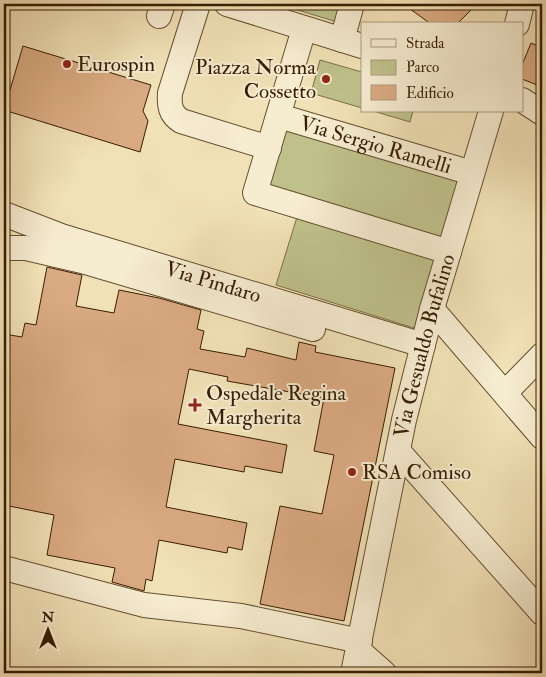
<svg xmlns="http://www.w3.org/2000/svg" width="546" height="677" font-family="'IM FELL Double Pica',serif">
	<style>
		.green { fill: #bfc18b; stroke: #7b6f46 }
		.building { fill: #daaa82; stroke: #371d02 }
		.lines { fill: none; stroke-linecap: round; stroke-linejoin: round }
		.minor-casing { stroke: #664e2f; stroke-width: 26 }
		.minor { stroke: #f6ecd0; stroke-width: 24 }
		.poi-dot { fill: #8f2418; stroke: #f6ecd0; stroke-width: 2 }
		.labels { text-anchor: middle; stroke-width: 4; stroke-linejoin: round; paint-order: stroke }
		.poi-label { font-size: 21px; fill: #371d02; stroke: #f6ecd0; text-anchor: start }
		.street-label { font-size: 21px; fill: #371d02; stroke: #f6ecd0 }
	</style>
	<rect width="100%" height="100%" fill="#f1e1b6"/>
	<filter id="stains"><feTurbulence type="fractalNoise" baseFrequency=".004" numOctaves="4"/><feColorMatrix values="0 0 0 0 .2 0 0 0 0 .09 0 0 0 0 .02 0 0 0 .5 -.17"/></filter>
	<radialGradient id="worn" r=".72"><stop offset=".6" stop-color="#630" stop-opacity="0"/><stop offset="1" stop-color="#630" stop-opacity=".3"/></radialGradient>
	<g class="green">
		<path d="M278,4H342L337,22Z"/>
		<path d="M320,60L362,72V108L311,93Z"/>
		<path d="M373,111H413L410,122Z"/>
		<path d="M285,128L460,180L441,241L267,189Z"/>
		<path d="M297,217L438,260L417,329L276,285Z"/>
	</g>
	<g class="building">
		<path d="M403,4H477L457,24H431Z"/>
		<path d="M531,43L542,48V87L522,79V65Z"/>
		<path d="M23,46L151,85L143,111L148,121L140,152L4,110Z"/>
		<path d="M47,267L82,275L76,306L114,313L119,290L159,298L201,310L197,329L204,331L200,349L245,357L247,348L296,360L299,342L316,346L315,352L395,368L344,621L260,604L280,506L322,514L334,455L314,451L324,398L227,381L228,377L189,369L178,424L287,445L282,473L245,466L244,472L175,459L166,507L247,523L242,550L228,547L227,553L159,540L152,581L146,579L144,591L112,582L115,568L47,555L54,515L4,505V334L22,337L25,323L36,325Z"/>
	</g>
	<g class="lines">
		<defs>
			<g id="minor">
				<path d="M198,4L170,93C169,105 170,114 181,121L269,148"/>
				<path d="M227,4L362,46"/>
				<path d="M159,16L163,4"/>
				<path d="M517,24L522,4"/>
				<path d="M304,29L255,193L449,252"/>
				<path d="M342,40L352,4"/>
				<path d="M522,100L542,113"/>
				<path id="s1" d="M279,116L472,173"/>
				<path id="s2" d="M4,214L61,236L423,345"/>
				<path d="M4,248H26L82,261L313,329"/>
				<path d="M432,309L542,437"/>
				<path d="M505,393L542,355"/>
				<path d="M398,451L542,613"/>
				<path d="M4,568L144,605L241,616L360,641"/>
				<path d="M358,650L384,673"/>
				<path id="s3" d="M353,673L404,420L432,309L491,111"/>
			</g>
		</defs>
		<use href="#minor" class="minor-casing"/>
		<use href="#minor" class="minor"/>
	</g>
	<g class="poi-dot">
		<circle cx="67" cy="64" r="5"/>
		<circle cx="326" cy="79" r="5"/>
		<path d="M192.5 397.5h5v5h5v5h-5v5h-5v-5h-5v-5h5z"/>
		<circle cx="352" cy="472" r="5"/>
	</g>
	<g class="labels">
		<g class="poi-label">
			<text x="77" y="71">Eurospin</text>
			<text x="316" y="74" text-anchor="end">Piazza Norma<tspan x="316" dy="24">Cossetto</tspan></text>
			<text x="206" y="400">Ospedale Regina<tspan x="206" dy="24">Margherita</tspan></text>
			<text x="362" y="479">RSA Comiso</text>
		</g>
		<g class="street-label">
			<text dy="7" stroke="none"><textPath href="#s1" startOffset="101">Via Sergio Ramelli</textPath></text>
			<text dy="7" stroke="none"><textPath href="#s2" startOffset="220">Via Pindaro</textPath></text>
			<text dy="7" stroke="none"><textPath href="#s3" startOffset="335">Via Gesualdo Bufalino</textPath></text>
		</g>
	</g>
	<rect width="546" height="677" fill="none" stroke="#f1e1b6" stroke-width="20"/>
	<rect x="5" y="5" width="536" height="667" fill="none" stroke="#371d02" stroke-width="2.5"/>
	<rect x="10" y="10" width="526" height="657" fill="none" stroke="#371d02"/>
	<rect x="361" y="22" width="162" height="90" fill="#f6ecd0" stroke="#aa997e"/>
	<rect x="371" y="39" width="25" height="8" fill="#f6ecd0" stroke="#aa997e"/>
	<text x="406" y="48" font-size="15" fill="#371d02">Strada</text>
	<rect x="371" y="60" width="25" height="15" fill="#bfc18b" stroke="#aa997e"/>
	<text x="406" y="72" font-size="15" fill="#371d02">Parco</text>
	<rect x="371" y="85" width="25" height="15" fill="#daaa82" stroke="#aa997e"/>
	<text x="406" y="98" font-size="15" fill="#371d02">Edificio</text>
	<g transform="translate(48 630)" stroke="#f6ecd0" stroke-width="4" paint-order="stroke">
	<path d="M0-4L9 19L0 12L-9 19Z" fill="#371d02"/>
	<text y="-8" font-size="14" font-weight="bold" text-anchor="middle" fill="#371d02">N</text>
	</g>
	<rect width="100%" height="100%" filter="url(#stains)"/>
	<rect width="100%" height="100%" fill="url(#worn)"/>
</svg>
